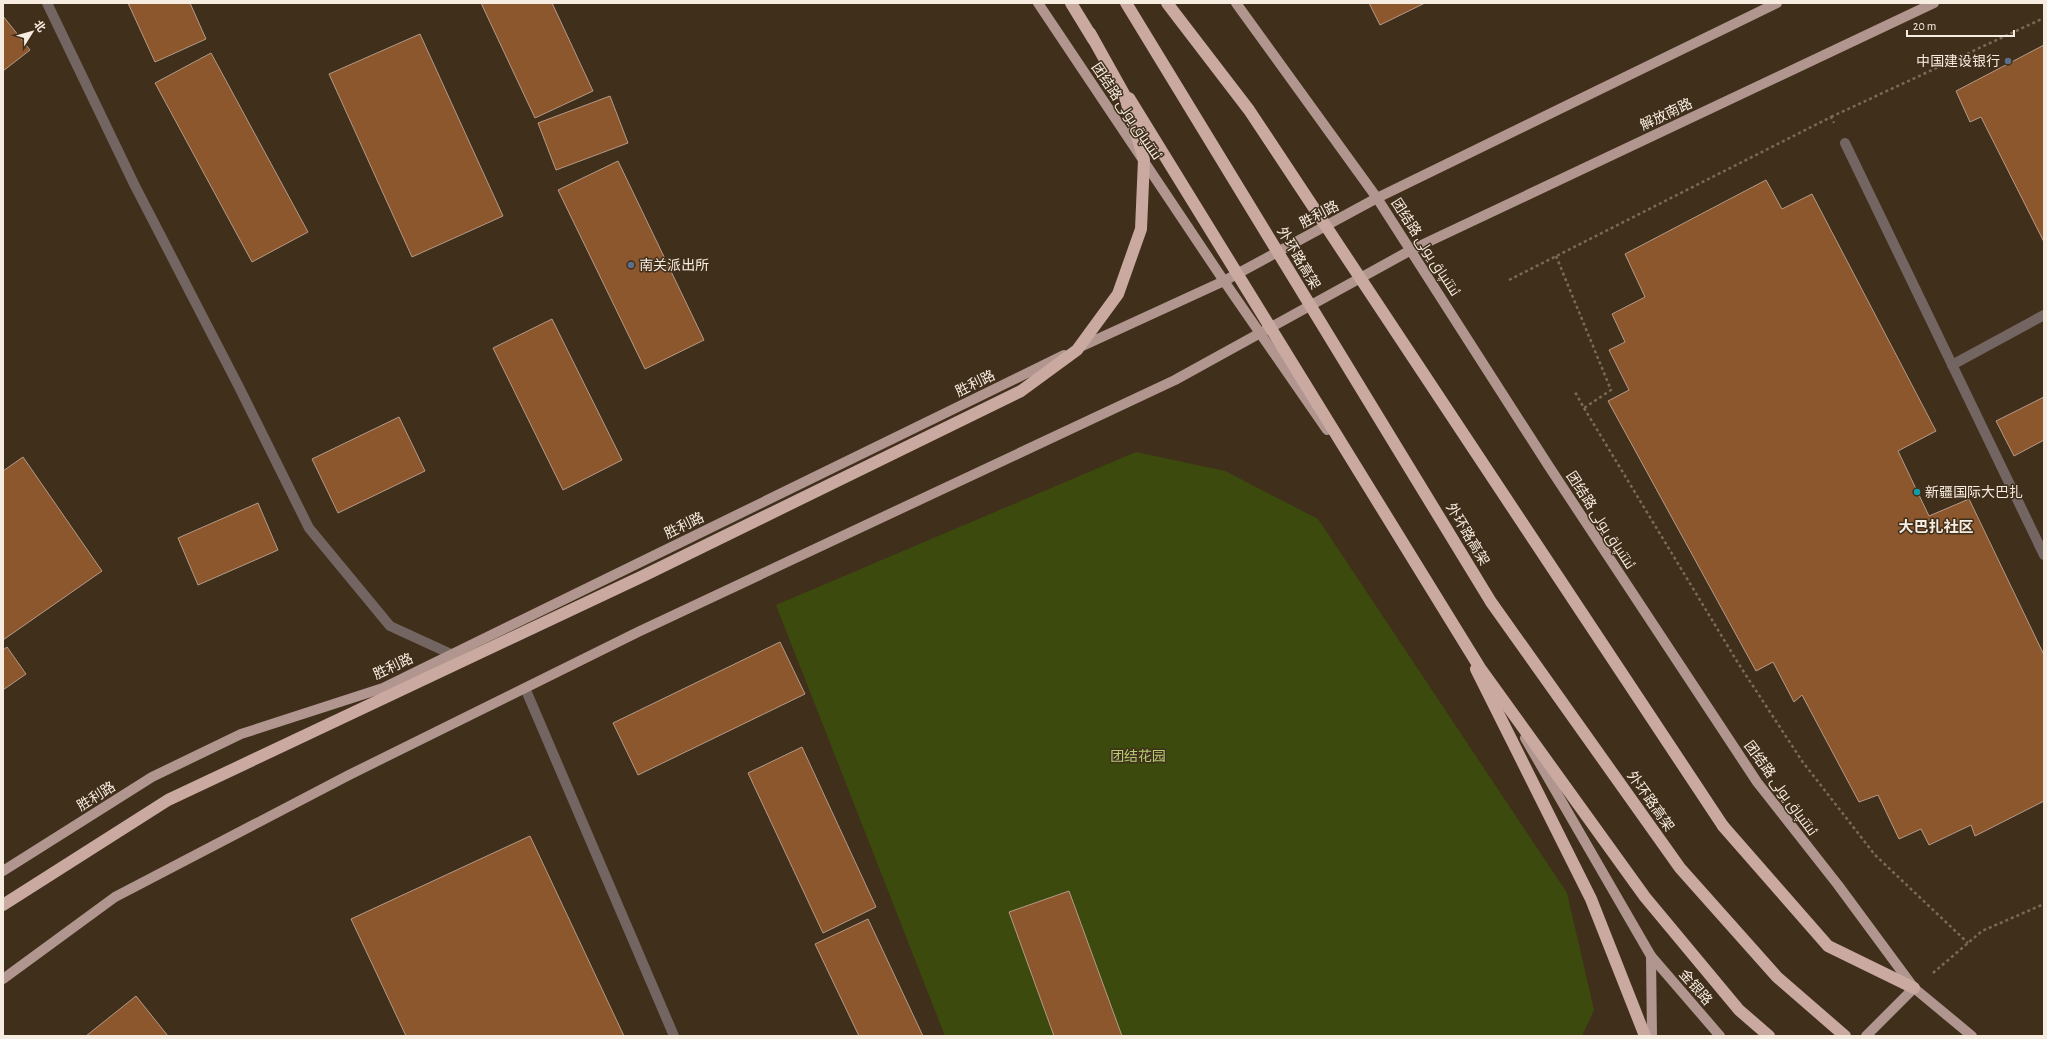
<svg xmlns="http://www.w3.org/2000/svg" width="2047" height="1039" font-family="'Alegreya Sans',Cairo,'Noto Sans SC',sans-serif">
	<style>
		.green { fill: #3c4b0d }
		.building { fill: #8d572e; stroke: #b49a88 }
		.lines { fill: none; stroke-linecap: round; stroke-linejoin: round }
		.path { stroke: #7a6b59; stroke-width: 2.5; stroke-dasharray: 3 3; stroke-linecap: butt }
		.minor { stroke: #736562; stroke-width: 10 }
		.major { stroke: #b1968f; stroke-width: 10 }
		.highway { stroke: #c9a9a0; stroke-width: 12 }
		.highway-bridge { stroke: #c9a9a0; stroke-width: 12 }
		.service-dot { fill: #5c6f8a; stroke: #402f1b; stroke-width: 1.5 }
		.culture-dot { fill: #0f9aa8; stroke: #402f1b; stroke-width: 1.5 }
		.labels { text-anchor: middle; stroke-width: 3; stroke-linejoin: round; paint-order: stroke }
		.poi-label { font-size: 14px; fill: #f7ece0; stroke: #402f1b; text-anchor: start }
		.street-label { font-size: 14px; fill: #f7ece0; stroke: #402f1b }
		.park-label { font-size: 14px; fill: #b3ce73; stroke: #402f1b }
		.neighbourhood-label { font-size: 15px; font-weight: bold; fill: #f7ece0; stroke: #402f1b }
	</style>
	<rect width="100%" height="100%" fill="#402f1b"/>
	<path class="green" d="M1136,452L1225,471L1318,519L1567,893L1594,1010L1582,1036H945L776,605Z"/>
	<g class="building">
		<path d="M128,3H190L206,39L155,62Z"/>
		<path d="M481,3H552L593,91L535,118Z"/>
		<path d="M1369,3H1425L1380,25Z"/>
		<path d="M3,16L30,50L3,71Z"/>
		<path d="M420,34L503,216L412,257L329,74Z"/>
		<path d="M2044,45V242L1981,117L1970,122L1956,91Z"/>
		<path d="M211,53L308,232L252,262L155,83Z"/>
		<path d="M610,96L628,143L556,170L538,123Z"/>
		<path d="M618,161L704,340L645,369L558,190Z"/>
		<path d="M1766,180L1782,209L1812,194L1936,431L1898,451L1929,516L1969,499L2044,655V801L1975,836L1971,825L1929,845L1921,829L1899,839L1878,795L1859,802L1802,695L1794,702L1773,662L1756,671L1608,401L1629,390L1609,350L1625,342L1612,314L1645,297L1625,254Z"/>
		<path d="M552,319L622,460L563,490L493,348Z"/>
		<path d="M2044,397V440L2014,456L1996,421Z"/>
		<path d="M399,417L425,471L338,513L312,459Z"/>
		<path d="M23,457L102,571L3,640V471Z"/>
		<path d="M258,503L278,550L198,585L178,538Z"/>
		<path d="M780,642L805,694L638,775L613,723Z"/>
		<path d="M7,647L26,674L3,690V650Z"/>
		<path d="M802,747L876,907L823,933L748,773Z"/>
		<path d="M530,836L624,1036H406L351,919Z"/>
		<path d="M1069,891L1122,1036H1054L1009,912Z"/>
		<path d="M868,919L923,1036H859L815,944Z"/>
		<path d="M136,996L168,1036H86Z"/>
	</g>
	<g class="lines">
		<g class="path">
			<path d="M1831,117L2044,18"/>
			<path d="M1556,256L1611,390L1584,408L1575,392"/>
			<path d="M1509,280L1831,117L1834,123"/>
			<path d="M1584,408L1738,663L1802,761L1875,855L1968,943"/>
			<path d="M1933,973L1982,931L2044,904"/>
		</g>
		<g class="minor">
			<path d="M47,3L134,184L239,387L309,528L390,626L451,654"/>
			<path d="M1845,143L2044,555"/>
			<path d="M1952,365L2044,315"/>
			<path d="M525,688L674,1036"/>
		</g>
		<g class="major">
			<path d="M1038,3L1224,281L1327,430"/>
			<path d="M1236,3L1377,198L1548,465L1757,782L1838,885L1914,988L1972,1036"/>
			<path d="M1078,348L1224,281L1377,198L1777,3"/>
			<path d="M1525,738L1651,956L1652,1036"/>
			<path d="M3,871L152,777L241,734L383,688L1064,355"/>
			<path d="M1651,956L1720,1036"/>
			<path d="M3,979L115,897L349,775L638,632L1175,380L1411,250L1934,3"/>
			<path d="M1866,1036L1914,988"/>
		</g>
		<g class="highway">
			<path d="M1476,669L1591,899L1645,1036"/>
			<path d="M1723,826L1828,946L1914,988"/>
		</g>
		<g class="highway-bridge">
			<path d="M1071,3L1093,39"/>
			<path d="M1126,3L1491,602L1680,868L1777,977L1845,1036"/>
			<path d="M1167,3L1249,110L1723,826"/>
			<path d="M1129,98L1480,668L1645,897L1739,1010L1769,1036"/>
			<path d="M3,905L168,800L643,576L1021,391L1077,350L1118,294L1141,229L1144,160L1124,94L1090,33"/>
		</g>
	</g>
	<g class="service-dot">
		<circle cx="2008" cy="61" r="4"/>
		<circle cx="631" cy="265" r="4"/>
	</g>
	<circle class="culture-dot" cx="1917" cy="492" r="4"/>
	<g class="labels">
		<g class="poi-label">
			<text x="2000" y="66" text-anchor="end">中国建设银行</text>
			<text x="639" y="270">南关派出所</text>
			<text x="1925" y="497">新疆国际大巴扎</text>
		</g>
		<g class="street-label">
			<text transform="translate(1127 111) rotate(56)" y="5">团结路 ئىتتىپاق يولى</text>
			<text transform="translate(1666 114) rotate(-25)" y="5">解放南路</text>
			<text transform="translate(1319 214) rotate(-28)" y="5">胜利路</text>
			<text transform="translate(1426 247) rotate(57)" y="5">团结路 ئىتتىپاق يولى</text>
			<text transform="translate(1299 258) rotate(59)" y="5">外环路高架</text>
			<text transform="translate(975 383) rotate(-26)" y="5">胜利路</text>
			<text transform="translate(1601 520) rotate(57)" y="5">团结路 ئىتتىپاق يولى</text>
			<text transform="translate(684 525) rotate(-26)" y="5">胜利路</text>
			<text transform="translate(1468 534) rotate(59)" y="5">外环路高架</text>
			<text transform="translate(393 666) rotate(-25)" y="5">胜利路</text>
			<text transform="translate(1781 788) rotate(54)" y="5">团结路 ئىتتىپاق يولى</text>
			<text transform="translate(96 796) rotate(-32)" y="5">胜利路</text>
			<text transform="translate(1651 801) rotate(55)" y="5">外环路高架</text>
			<text transform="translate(1696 987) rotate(49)" y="5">金银路</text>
		</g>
		<g class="park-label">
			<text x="1138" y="761">团结花园</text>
		</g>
		<g class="neighbourhood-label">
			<text x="1936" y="532">大巴扎社区</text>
		</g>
	</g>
	<rect width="2047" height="1039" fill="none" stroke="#f7ece0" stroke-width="8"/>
	<g transform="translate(32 32) rotate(53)" stroke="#402f1b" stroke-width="3" paint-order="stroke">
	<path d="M0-3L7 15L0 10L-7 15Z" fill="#f7ece0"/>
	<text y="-6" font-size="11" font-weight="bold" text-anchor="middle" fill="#f7ece0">北</text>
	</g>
	<path d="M1907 30v6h107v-6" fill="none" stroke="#f7ece0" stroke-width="2"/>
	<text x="1913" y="30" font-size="12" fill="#f7ece0" stroke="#402f1b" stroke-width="3" paint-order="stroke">20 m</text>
</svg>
